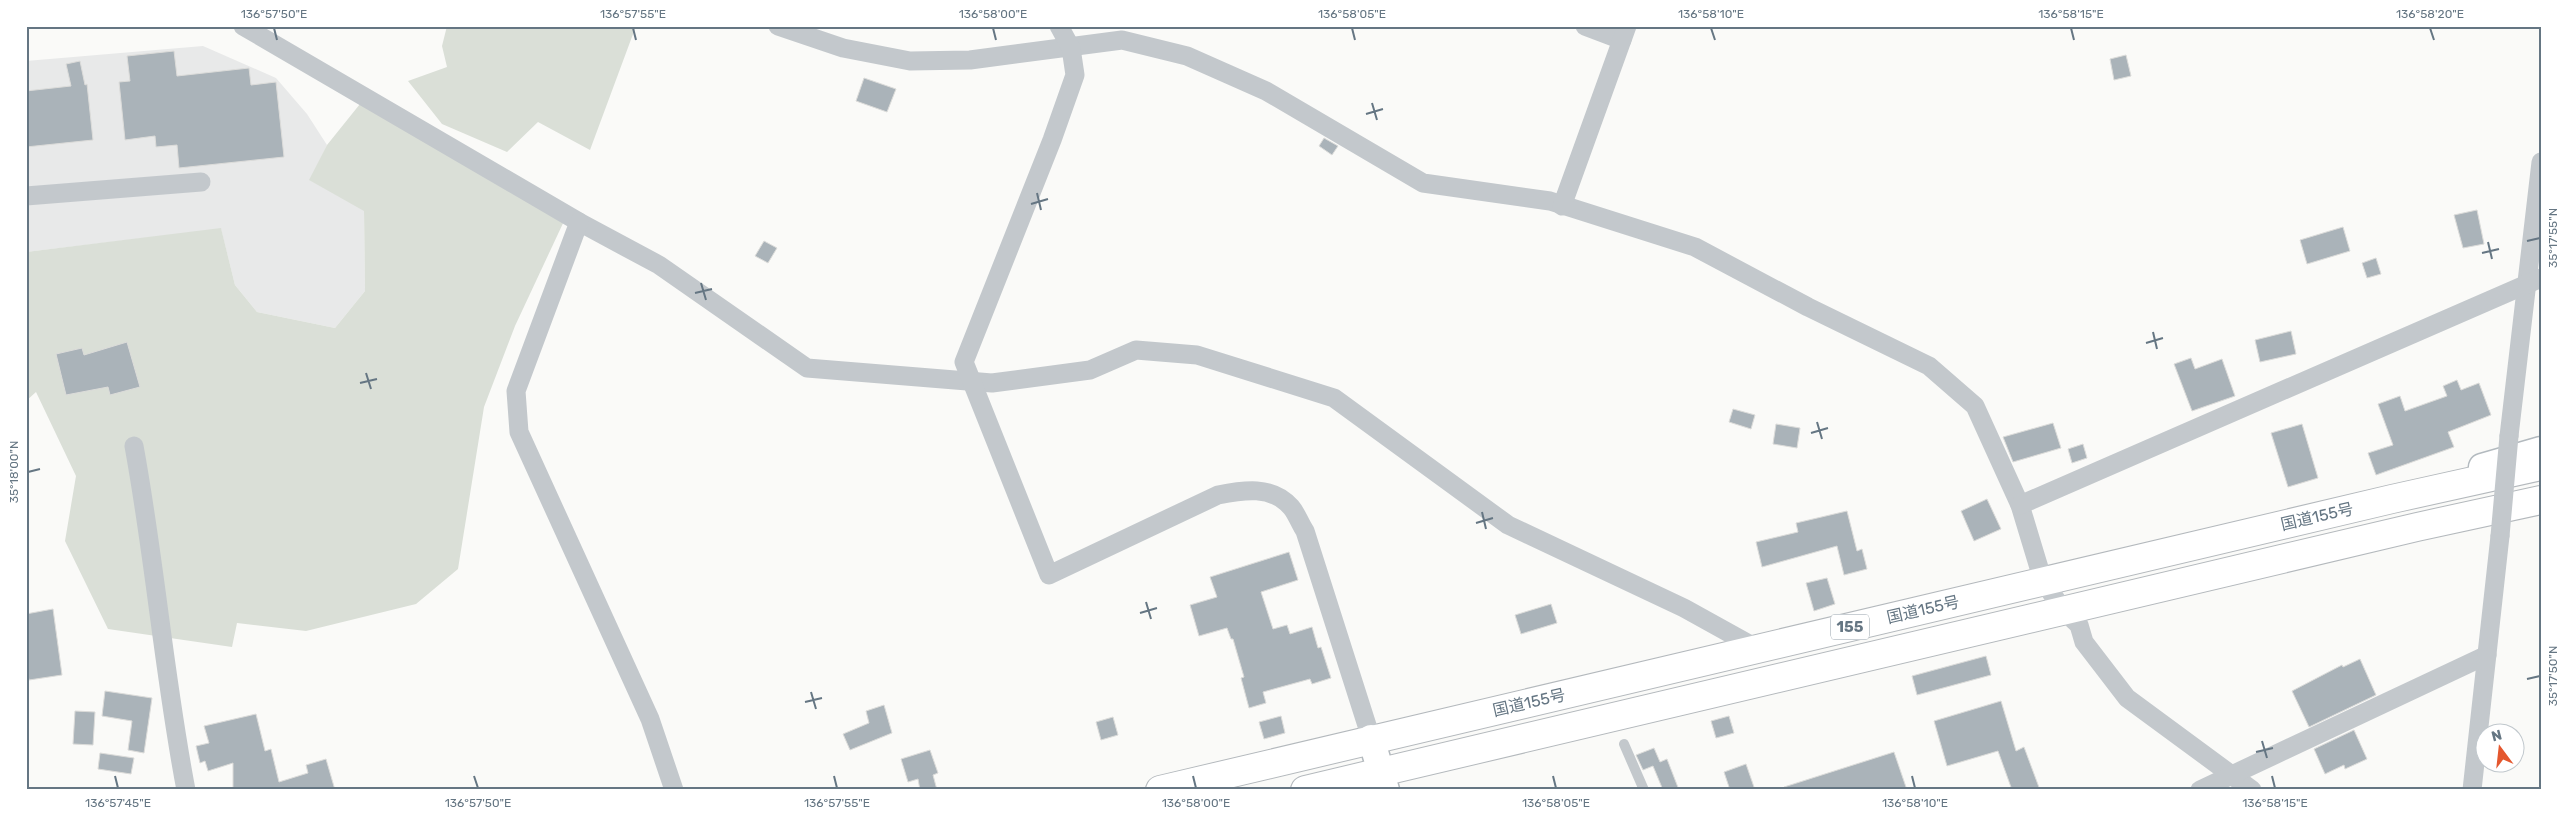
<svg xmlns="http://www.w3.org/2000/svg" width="2567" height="816" font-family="Rubik,'Noto Sans JP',sans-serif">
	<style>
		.built { fill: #e8e9e9 }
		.green { fill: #dadfd7 }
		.building { fill: #aab3b9; stroke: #dcdcda }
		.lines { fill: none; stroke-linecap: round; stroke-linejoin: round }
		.secondary-casing { stroke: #b3babf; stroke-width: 29 }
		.highway-casing { stroke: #b4b9bd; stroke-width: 30 }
		.lane { stroke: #c3c8cc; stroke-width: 10 }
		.street { stroke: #c3c8cc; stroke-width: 19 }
		.secondary { stroke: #fff; stroke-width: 26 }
		.highway { stroke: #fff; stroke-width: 28 }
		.street-bridge { stroke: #c3c8cc; stroke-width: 19 }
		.ticks { fill: none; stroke: #657683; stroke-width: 2 }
		.labels { text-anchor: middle; stroke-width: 5; stroke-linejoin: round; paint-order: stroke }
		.shield { fill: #fff; stroke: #939fa8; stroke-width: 1 }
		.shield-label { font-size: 15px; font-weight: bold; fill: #657683 }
		.street-label { font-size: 16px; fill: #657683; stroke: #fff }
		.neatline { fill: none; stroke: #657683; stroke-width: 2 }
		.ticks-label { font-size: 12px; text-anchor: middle; fill: #657683 }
	</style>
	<rect width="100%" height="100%" fill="#fafaf8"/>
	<path class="built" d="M203,46L276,78L307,114L327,145L310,180L364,210L365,291L335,328L257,312L235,285L221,229L26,252V61Z"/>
	<g class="green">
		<path d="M447,26H636L590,150L538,122L507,152L442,124L408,81L447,67L442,46Z"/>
		<path d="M360,104L565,219L515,326L484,407L458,569L416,604L306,631L237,623L232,647L108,629L65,541L76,476L36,392L26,401V252L221,228L235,285L257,312L335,328L365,291L364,211L309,180L327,145Z"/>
	</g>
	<g class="building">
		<path d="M174,51L177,76L249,68L251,85L276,82L284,157L179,168L177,145L156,147L155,136L125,140L119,82L130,81L127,56Z"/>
		<path d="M2126,55L2131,76L2114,80L2110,59Z"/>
		<path d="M80,61L85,85L87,84L93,140L26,147V91L71,86L66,64Z"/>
		<path d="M864,78L896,89L887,112L856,101Z"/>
		<path d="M1324,138L1338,146L1332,155L1319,146Z"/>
		<path d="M2477,210L2484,244L2463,248L2454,215Z"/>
		<path d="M2343,227L2350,251L2307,264L2300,240Z"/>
		<path d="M764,241L777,248L768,263L755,256Z"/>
		<path d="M2376,258L2381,274L2367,278L2362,263Z"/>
		<path d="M2291,331L2296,354L2260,362L2255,340Z"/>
		<path d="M127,342L140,387L110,395L108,387L66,395L56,354L82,348L84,355Z"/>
		<path d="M2191,358L2195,369L2222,359L2235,396L2192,411L2174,364Z"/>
		<path d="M2457,380L2461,390L2479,383L2491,415L2448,432L2454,447L2376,475L2368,453L2393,445L2378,404L2400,396L2405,411L2447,396L2443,386Z"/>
		<path d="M1733,409L1755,415L1751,429L1729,422Z"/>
		<path d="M2053,423L2061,448L2013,462L2003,437Z"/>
		<path d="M1776,424L1800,428L1797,448L1773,444Z"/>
		<path d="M2302,424L2318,478L2288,487L2271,433Z"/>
		<path d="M2083,444L2087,458L2072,463L2068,449Z"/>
		<path d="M1987,499L2001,529L1974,541L1961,511Z"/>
		<path d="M1847,511L1857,551L1862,549L1867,569L1844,575L1837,546L1762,567L1756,542L1798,532L1796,523Z"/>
		<path d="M1289,552L1298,580L1261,592L1273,629L1287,625L1290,634L1312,627L1318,648L1321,647L1331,678L1312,684L1310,679L1263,692L1266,703L1249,708L1241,678L1244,677L1233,639H1231L1227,628L1199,636L1190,605L1217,597L1210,577Z"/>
		<path d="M1827,578L1835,604L1814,611L1806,583Z"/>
		<path d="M1551,604L1557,623L1521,634L1515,615Z"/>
		<path d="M53,609L62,675L29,680L26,665V614Z"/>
		<path d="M1986,656L1991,675L1917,695L1912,676Z"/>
		<path d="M2360,659L2376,695L2309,727L2292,691L2342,665L2343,667Z"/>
		<path d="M105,691L152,698L144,753L128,750L132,721L102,716Z"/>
		<path d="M2001,701L2016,751L2024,747L2040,790H2012L1998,751L1947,766L1934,721Z"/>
		<path d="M884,705L892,733L850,750L843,734L869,723L866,711Z"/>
		<path d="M75,711L95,712L93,745L73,744Z"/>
		<path d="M256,714L265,751L271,749L279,782L308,773L306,765L326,759L335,790H233V763L208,771L205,761L200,763L196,746L209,743L204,726Z"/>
		<path d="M1281,716L1285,733L1264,739L1259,722Z"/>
		<path d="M1729,716L1734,733L1716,738L1711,721Z"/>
		<path d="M1113,717L1118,735L1101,740L1096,722Z"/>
		<path d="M2354,730L2367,759L2345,769L2344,765L2325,774L2314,749Z"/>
		<path d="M1654,748L1660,762L1667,759L1679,790H1663L1653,766L1643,770L1636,755Z"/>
		<path d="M930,750L938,773L933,775L937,790H920L918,779L908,782L901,759Z"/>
		<path d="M1894,752L1907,790H1785L1784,787Z"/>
		<path d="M100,753L134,758L131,774L98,769Z"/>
		<path d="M1746,764L1755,790H1730L1724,772Z"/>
	</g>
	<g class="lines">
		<defs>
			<g id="secondary">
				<path d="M2482,467L2541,450"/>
				<path d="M1371,738L1386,790"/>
			</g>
			<g id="highway">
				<path d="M1160,790L2392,499L2541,466"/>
				<path d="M1305,790L2417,527L2541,500"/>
			</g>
		</defs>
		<use href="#secondary" class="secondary-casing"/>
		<use href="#highway" class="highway-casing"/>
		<path class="lane" d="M1624,744L1644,790"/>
		<g class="street">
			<path d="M243,26L579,222L659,265L807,368L992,383L1090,370L1136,350L1197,355L1334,398L1508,525L1684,608L1758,649"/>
			<path d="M778,26L843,48L910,61L970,60L1122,40L1187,56L1266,91L1423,183L1550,201L1695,247L1808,307L1929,366L1975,406L2020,505L2043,581L2064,611L2079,625L2084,642L2127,698L2252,790"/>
			<path d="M1059,26L1071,48L1075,75L1052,140L964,362L1049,575L1218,495C1243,490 1272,485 1291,507C1297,514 1300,524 1305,531L1371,738"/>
			<path d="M1585,26L1622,40"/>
			<path d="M26,196L201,182"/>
			<path d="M1562,206L1627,26"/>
			<path d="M579,222L516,391L519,432L650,719L674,790"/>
			<path d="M2509,436L2541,162"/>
			<path d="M134,446C155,560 164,676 186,790"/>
			<path d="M2020,505L2541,278"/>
			<path d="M2200,790L2487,655"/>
			<path d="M2472,790L2500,536"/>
		</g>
		<use href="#secondary" class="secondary"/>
		<use href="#highway" class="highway"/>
		<path class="street-bridge" d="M2500,536L2509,436"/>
	</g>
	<path class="ticks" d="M274,28L277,40M633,28L636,40M993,28L996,40M1352,28L1355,40M1711,28L1715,40M2071,28L2074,40M2430,28L2434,40M1372,103L1377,120M1366,114L1383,109M1037,193L1041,210M1031,204L1048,199M2527,241L2540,238M2488,242L2492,259M2482,253L2499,249M701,283L706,300M695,293L712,289M2153,332L2157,349M2146,343L2163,338M366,373L371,389M360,383L377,379M1817,422L1822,439M1811,433L1828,428M28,472L40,469M1482,512L1486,529M1476,523L1493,518M1146,602L1151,619M1140,613L1157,608M2527,679L2540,676M811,692L816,709M805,702L822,698M2262,741L2267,758M2256,752L2273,748M115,776L118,788M474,776L478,788M834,776L837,788M1193,776L1196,788M1553,776L1556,788M1912,776L1915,788M2272,776L2275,788"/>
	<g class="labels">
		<rect class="shield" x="1831" y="614.5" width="38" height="25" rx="4"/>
		<g class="shield-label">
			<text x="1850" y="632">155</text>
		</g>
		<g class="street-label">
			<text transform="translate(2317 516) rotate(-13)" y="6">国道155号</text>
			<text transform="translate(1923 609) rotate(-13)" y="6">国道155号</text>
			<text transform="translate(1529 702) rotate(-13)" y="6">国道155号</text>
		</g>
	</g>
	<rect width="2567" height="816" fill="none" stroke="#ffffff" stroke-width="55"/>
	<g transform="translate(2500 748) rotate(345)"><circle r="24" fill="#ffffff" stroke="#c1c8cd"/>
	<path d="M0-4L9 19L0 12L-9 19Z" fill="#e4572e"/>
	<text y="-8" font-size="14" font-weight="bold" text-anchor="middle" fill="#657683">N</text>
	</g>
	<rect x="28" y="28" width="2512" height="760" class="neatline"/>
	<g class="ticks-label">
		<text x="274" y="18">136°57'50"E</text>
		<text x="633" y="18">136°57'55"E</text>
		<text x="993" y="18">136°58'00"E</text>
		<text x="1352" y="18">136°58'05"E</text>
		<text x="1711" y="18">136°58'10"E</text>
		<text x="2071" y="18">136°58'15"E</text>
		<text x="2430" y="18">136°58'20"E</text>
		<text transform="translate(2553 238) rotate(-90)" y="4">35°17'55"N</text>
		<text transform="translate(14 472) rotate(-90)" y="4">35°18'00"N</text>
		<text transform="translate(2553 676) rotate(-90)" y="4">35°17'50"N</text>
		<text x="118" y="807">136°57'45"E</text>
		<text x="478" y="807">136°57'50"E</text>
		<text x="837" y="807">136°57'55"E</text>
		<text x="1196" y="807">136°58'00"E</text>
		<text x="1556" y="807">136°58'05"E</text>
		<text x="1915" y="807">136°58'10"E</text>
		<text x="2275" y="807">136°58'15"E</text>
	</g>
</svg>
